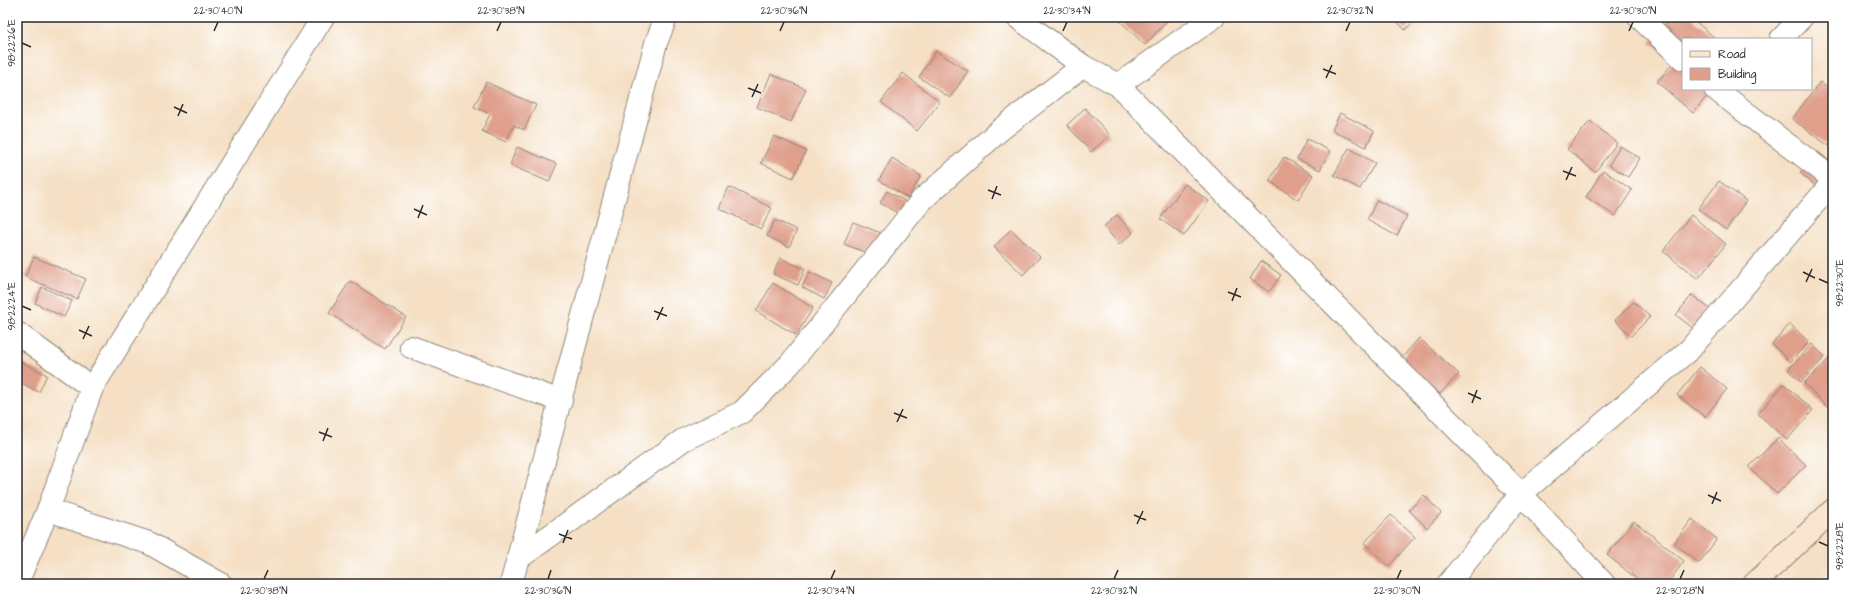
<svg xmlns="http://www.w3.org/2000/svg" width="1850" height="601" font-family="'Architects Daughter',sans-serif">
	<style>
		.building { fill: #df9f8b }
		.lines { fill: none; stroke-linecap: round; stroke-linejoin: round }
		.minor-casing { stroke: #908678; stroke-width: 24 }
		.secondary-casing { stroke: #908678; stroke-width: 24 }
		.minor { stroke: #fff; stroke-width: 22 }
		.secondary { stroke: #fce5d0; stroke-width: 22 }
		.ticks { fill: none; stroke: #2b2b2b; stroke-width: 1.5 }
		.neatline { fill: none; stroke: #2b2b2b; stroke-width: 1.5 }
		.ticks-label { font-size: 10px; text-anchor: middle; fill: #2b2b2b }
	</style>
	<rect width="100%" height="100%" fill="#fff"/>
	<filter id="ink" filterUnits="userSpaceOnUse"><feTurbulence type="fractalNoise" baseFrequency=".025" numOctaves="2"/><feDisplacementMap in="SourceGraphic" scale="8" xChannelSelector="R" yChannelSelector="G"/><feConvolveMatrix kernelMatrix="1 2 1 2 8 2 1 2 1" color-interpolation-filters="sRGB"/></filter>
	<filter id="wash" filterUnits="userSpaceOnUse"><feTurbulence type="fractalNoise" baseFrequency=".012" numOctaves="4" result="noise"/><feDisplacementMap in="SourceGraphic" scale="16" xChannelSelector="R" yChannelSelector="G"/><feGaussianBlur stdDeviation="0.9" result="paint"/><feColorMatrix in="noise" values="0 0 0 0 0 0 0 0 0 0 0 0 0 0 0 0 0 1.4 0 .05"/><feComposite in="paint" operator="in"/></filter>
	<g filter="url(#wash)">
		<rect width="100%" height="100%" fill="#f5e0c5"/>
		<g id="blocks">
			<g class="building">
				<path d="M1116,17H1167L1169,19L1145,45Z"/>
				<path d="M1393,17H1419L1405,30Z"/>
				<path d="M1671,17H1690L1714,37L1713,39H1683V69L1650,43Z"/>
				<path d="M936,51L968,71L950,98L919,77Z"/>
				<path d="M1673,63L1683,71V89H1713L1693,113L1657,82Z"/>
				<path d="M903,73L940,102L917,131L881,102Z"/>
				<path d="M771,74L806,89L791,122L757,107Z"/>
				<path d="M486,82L536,105L524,130L514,125L506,142L482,131L490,114L474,107Z"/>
				<path d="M1820,82L1833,92V141L1829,146L1792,119Z"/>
				<path d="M1085,108L1110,135L1091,152L1067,125Z"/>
				<path d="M1340,113L1374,131L1366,147L1332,130Z"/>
				<path d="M1590,121L1617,143L1595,172L1567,149Z"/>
				<path d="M774,136L806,151L793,178L761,163Z"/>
				<path d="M1307,139L1330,151L1320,170L1297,159Z"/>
				<path d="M1620,146L1640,158L1628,177L1609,165Z"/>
				<path d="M517,147L557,164L549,182L510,165Z"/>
				<path d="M1349,148L1375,163L1360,189L1334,175Z"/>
				<path d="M1817,151L1833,164V179L1823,192L1800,173Z"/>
				<path d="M1284,157L1313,175L1298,200L1269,181Z"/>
				<path d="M892,158L921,176L908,198L879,180Z"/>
				<path d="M1603,170L1632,190L1615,216L1586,197Z"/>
				<path d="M1719,181L1746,201L1726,230L1698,209Z"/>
				<path d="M1185,184L1209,201L1184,236L1160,219Z"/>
				<path d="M729,187L772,208L761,229L719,208Z"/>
				<path d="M887,191L908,203L901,215L880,203Z"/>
				<path d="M1377,200L1407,216L1397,236L1367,220Z"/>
				<path d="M1117,215L1133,233L1119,245L1104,226Z"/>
				<path d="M1691,215L1726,244L1698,279L1663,251Z"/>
				<path d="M775,220L797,230L789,247L767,236Z"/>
				<path d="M853,222L881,233L872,255L844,244Z"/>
				<path d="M1011,229L1040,257L1023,275L994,247Z"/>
				<path d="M34,257L86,279L77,299L25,277Z"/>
				<path d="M780,258L805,269L798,285L773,274Z"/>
				<path d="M1261,261L1281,275L1269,292L1250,279Z"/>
				<path d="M810,272L832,283L824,299L802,287Z"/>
				<path d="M350,281L406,317L385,349L329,313Z"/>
				<path d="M773,283L813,308L796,335L756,311Z"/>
				<path d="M42,287L72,301L64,317L35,303Z"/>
				<path d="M1692,295L1710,309L1694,329L1676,315Z"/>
				<path d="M1634,302L1650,317L1631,336L1615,320Z"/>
				<path d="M1790,324L1809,342L1790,362L1772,344Z"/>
				<path d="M1419,338L1459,374L1440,394L1401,359Z"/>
				<path d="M1812,344L1825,357L1801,382L1788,370Z"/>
				<path d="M1830,358L1833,361V401L1827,407L1804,383Z"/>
				<path d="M17,360L47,375L39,392L17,381Z"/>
				<path d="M1700,367L1727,389L1705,417L1677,395Z"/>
				<path d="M1784,384L1813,410L1787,440L1758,414Z"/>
				<path d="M1778,438L1806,465L1777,494L1749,467Z"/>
				<path d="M1424,495L1441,513L1427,528L1409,510Z"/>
				<path d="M1391,515L1415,537L1389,566L1364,543Z"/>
				<path d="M1692,519L1717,539L1699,563L1674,543Z"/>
				<path d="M1634,521L1684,561L1667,584H1643L1607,555Z"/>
			</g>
		</g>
	</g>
	<g filter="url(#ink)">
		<use href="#blocks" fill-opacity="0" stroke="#908678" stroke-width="1"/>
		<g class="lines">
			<defs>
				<g id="minor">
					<path d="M1017,17L1083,66L1118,85L1521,494L1604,584"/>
					<path d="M1639,17L1683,59"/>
					<path d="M1781,39L1802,17"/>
					<path d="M1118,85L1214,17"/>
					<path d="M1715,89L1833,179"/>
					<path d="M17,333L92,388"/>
					<path d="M411,347L561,401"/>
					<path d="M48,510L149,543L221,584"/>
					<path d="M519,558L683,440L742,412L790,364L922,200L1000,130L1083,66"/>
					<path d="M17,583L48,510L92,388L323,17"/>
					<path d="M511,584L656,43L666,17"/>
					<path d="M1448,584L1521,494L1690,349L1833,182"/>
				</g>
				<path id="secondary" d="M1754,584L1833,510"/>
			</defs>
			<use href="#minor" class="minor-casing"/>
			<use href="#secondary" class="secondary-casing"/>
			<use href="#minor" class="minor"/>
			<use href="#secondary" class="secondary"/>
		</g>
	</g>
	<path class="ticks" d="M214,31L218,22M497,31L501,22M780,31L784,22M1063,31L1067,22M1346,31L1350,22M1629,31L1633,22M22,43L31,47M1323,69L1336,74M1326,78L1332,65M748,88L761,93M752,97L758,84M174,107L187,113M178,116L183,104M1563,171L1576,176M1566,180L1572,167M988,190L1001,195M992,199L997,186M414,209L427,215M418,218L423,205M1803,272L1815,278M1819,279L1828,283M1806,282L1812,269M1228,292L1241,297M1232,301L1237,288M22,306L31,310M654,311L667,316M657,320L663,307M79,330L92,336M83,339L89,326M1468,393L1481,399M1472,403L1477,390M894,413L907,418M897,422L903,409M319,432L332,437M323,441L328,428M1708,495L1721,501M1712,504L1717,492M1134,515L1146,520M1137,524L1143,511M559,534L572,539M1819,542L1828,546M563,543L568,530M264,579L268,570M548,579L551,570M831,579L835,570M1114,579L1118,570M1397,579L1401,570M1680,579L1684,570"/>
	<rect width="1850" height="601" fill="none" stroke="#fff" stroke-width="44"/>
	<rect x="1682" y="38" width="130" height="52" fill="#ffffff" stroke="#aaaaaa"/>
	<rect x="1690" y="51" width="20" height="6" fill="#fce5d0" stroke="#aaaaaa"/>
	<text x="1718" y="58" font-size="12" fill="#2b2b2b">Road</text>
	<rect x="1690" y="68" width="20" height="12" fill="#df9f8b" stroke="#aaaaaa"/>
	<text x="1718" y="78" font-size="12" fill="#2b2b2b">Building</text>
	<rect x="22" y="22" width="1806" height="557" class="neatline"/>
	<g class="ticks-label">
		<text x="218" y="14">22°30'40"N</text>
		<text x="501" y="14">22°30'38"N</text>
		<text x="784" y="14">22°30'36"N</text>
		<text x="1067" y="14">22°30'34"N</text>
		<text x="1350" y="14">22°30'32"N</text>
		<text x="1633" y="14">22°30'30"N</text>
		<text transform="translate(11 43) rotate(-90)" y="4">98°22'26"E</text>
		<text transform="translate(1839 283) rotate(-90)" y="4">98°22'30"E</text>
		<text transform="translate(11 306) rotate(-90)" y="4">98°22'24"E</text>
		<text transform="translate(1839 546) rotate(-90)" y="4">98°22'28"E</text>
		<text x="264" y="594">22°30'38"N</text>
		<text x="548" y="594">22°30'36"N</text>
		<text x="831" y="594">22°30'34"N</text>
		<text x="1114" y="594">22°30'32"N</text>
		<text x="1397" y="594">22°30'30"N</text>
		<text x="1680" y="594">22°30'28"N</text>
	</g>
</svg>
